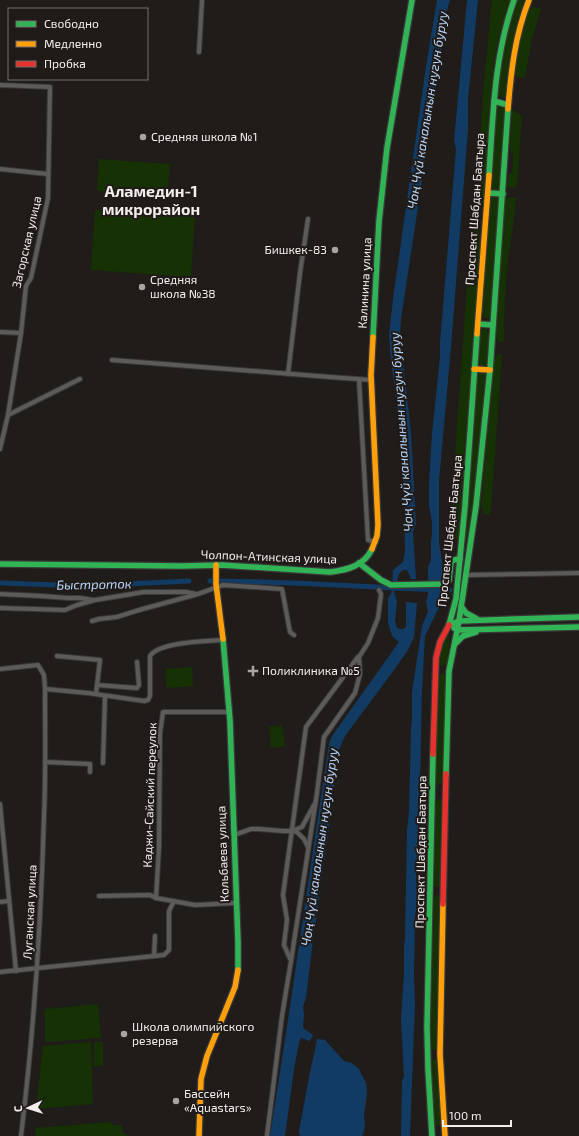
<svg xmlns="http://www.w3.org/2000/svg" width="579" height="1136" font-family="'Exo 2',sans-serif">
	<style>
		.green { fill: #163205 }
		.water { fill: #123b64 }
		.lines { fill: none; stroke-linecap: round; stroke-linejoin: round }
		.canal { stroke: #123b64; stroke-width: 5 }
		.street-casing { stroke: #3a3838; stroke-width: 6 }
		.fast-casing { stroke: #3a3838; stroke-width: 8 }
		.slow-casing { stroke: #3a3838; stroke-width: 8 }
		.jam-casing { stroke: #3a3838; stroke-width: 8 }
		.street { stroke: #5d5b5a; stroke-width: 4 }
		.fast { stroke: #30b455; stroke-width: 5.5 }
		.slow { stroke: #ff9f0a; stroke-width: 5.5 }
		.jam { stroke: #e5322d; stroke-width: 5.5 }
		.poi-dot { fill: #a8a4a2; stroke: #201b19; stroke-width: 1.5 }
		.labels { text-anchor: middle; stroke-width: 4; stroke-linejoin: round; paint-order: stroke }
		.poi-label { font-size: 12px; fill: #f2eeec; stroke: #201b19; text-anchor: start }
		.street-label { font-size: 12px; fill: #f2eeec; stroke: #201b19 }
		.water-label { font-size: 13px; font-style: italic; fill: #b8d6f9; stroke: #201b19 }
		.district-label { font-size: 16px; font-weight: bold; fill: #f2eeec; stroke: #201b19 }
	</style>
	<rect width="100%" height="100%" fill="#1f1c1a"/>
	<g class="green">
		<path d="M492,0H510C503,20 497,41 494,63C488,107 487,153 485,198L481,210H479L477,230L479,231L481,240L458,539H449L474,187L477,183L484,81Z"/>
		<path d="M517,0H526C513,31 509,62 506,95L505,97L503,98L498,95V93C501,61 505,29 517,0Z"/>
		<path d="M532,7L541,8L532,38L525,78L517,77L515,75C517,52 522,31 529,10Z"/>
		<path d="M499,106H503L505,109L500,186L498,190L497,191L493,189L492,186L496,109Z"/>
		<path d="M512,110L522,116L517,187L512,188L508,187L507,185L509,174H512L513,153H511L510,144Z"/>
		<path d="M99,159L170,164L167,196L97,191Z"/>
		<path d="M495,197L499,199L491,314L488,318H485L482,313L491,199Z"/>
		<path d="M516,197C515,218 511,238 508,259C505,286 504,315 504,342H499L497,339L496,333L505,199L506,198Z"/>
		<path d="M95,210L195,217L191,277L91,270Z"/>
		<path d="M482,329H486L489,333L487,364C484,367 480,367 478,363L480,332Z"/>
		<path d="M498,354H501L502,356L491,509L489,515H486L484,514L481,506L494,359Z"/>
		<path d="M482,373L486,375L487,378L476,479L466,548L465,550L466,512L477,378L479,374Z"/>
		<path d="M447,637H449L450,640L447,663L444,666H441L439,663C439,653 441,644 447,637Z"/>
		<path d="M192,667L193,686L167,688L165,669Z"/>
		<path d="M441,674L445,675L446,677L444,781L441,784L437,783L436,780L438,677Z"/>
		<path d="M282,725L285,746L271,748L269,727Z"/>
		<path d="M439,799H440L443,802L440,886L438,887H436L434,884L436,802Z"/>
		<path d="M436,895H438L440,898L437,1047L435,1050H431L430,1046L434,898Z"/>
		<path d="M98,1004L101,1038L45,1042V1009Z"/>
		<path d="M91,1042L93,1104L36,1109L43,1046Z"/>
		<rect x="94" y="1042" width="9" height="24"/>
		<path d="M433,1059L437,1060V1062L441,1124L438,1126H436L435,1124L430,1062Z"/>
		<path d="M112,1122V1125H121L123,1133L129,1136H36L35,1128Z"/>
	</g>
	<g class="water">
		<path d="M437,0H450L446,13L439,68L401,319L400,335L411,433L416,524L413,532L416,579H411L407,570H403L399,574L394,592L397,601L395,621L397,628C401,630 403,629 406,627V602L417,603L414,637L408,650L391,674L345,736L338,752L328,834L313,940L306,998L303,1007L304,1014L303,1028L313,1035L310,1041L301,1038L299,1043L294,1069L285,1136H270C291,1005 309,875 329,744L332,736L399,642L392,636L388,623V598L392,592L393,570L403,562L405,552L403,451L391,361L389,335L393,299L425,73Z"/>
		<path d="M467,0H478L468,99V129L451,347L439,481V543L445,579L442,601L425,636L422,691L420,782L416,873L417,901L415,917L414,975L415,1004L410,1136H401L402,1082L404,1076L401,1019L404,974V947L405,938L407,832L409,811L411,729L412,718V692L422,626L428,612L426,602L428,594V567L431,560V542L432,535V522L429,505V482L432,434L440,356V343L456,149L454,141Z"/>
		<path d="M317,1039L325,1040L344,1061L352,1063L359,1069L366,1083L367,1093L364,1116L365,1123L364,1131L362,1136H300L299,1131C304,1105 308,1080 314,1054C316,1049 315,1044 317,1039Z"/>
	</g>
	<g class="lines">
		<g class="canal">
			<path d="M210,581C290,581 370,588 450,590"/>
			<path d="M0,583L86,586L189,581"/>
		</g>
		<defs>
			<g id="street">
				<path d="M199,52L202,0"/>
				<path d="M0,85L50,87L48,198L31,278L26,286L21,333L8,415L0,449"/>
				<path d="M0,169L48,174"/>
				<path d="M0,332L21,333"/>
				<path d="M112,360L330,377L371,380"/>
				<path d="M288,374L300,273L308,219"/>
				<path d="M359,379L368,540L376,542"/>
				<path d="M8,415L80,379"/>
				<path d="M465,575L579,573"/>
				<path d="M0,594L41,596L68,598H80L93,600"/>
				<path d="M0,608L65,610L77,605L95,600L144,592H186L196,594"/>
				<path d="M92,621L99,619L117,617L139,610L198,594L223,585L282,589L290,632L294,635"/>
				<path d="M57,656L100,660L96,694"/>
				<path d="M0,669L38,665L44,675L45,689C45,731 46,774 44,816C41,923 34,1030 21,1136"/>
				<path d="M97,685L137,688L139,685L137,662"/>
				<path d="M45,689L88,693L144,701L148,700L150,696V656C159,642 206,641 223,640"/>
				<path d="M45,762L90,764V772"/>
				<path d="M103,763L105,696"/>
				<path d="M0,804L16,971"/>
				<path d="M294,830L302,827L314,805"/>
				<path d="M234,835L251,829H259L283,831H292L297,832L304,839L308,847"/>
				<path d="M99,896L150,895L156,898L195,905L236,903"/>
				<path d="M156,898L159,847L160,733L163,712H229"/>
				<path d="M0,902L9,901"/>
				<path d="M154,956L155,936"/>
				<path d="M291,961L284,945L287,920L283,895L306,727L358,657"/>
				<path d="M0,972L164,955L169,950V911L174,901"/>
				<path d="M267,1136L282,1016L291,961L317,793L324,737L355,693L360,674L359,657L368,643L378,618L381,594L379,590"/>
			</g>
			<g id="fast">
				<path d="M494,101L508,105"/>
				<path d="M489,175C493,116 494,56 514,0"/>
				<path d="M488,193L503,194"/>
				<path d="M478,324L493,325"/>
				<path d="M373,337L379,221L387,148L412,0"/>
				<path d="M359,563L381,580L391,585L445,584L449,580L451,562L453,560L460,559"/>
				<path d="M0,564L181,566L222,565L330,572C347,570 364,566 372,549"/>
				<path d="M461,606L466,613L477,619"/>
				<path d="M459,621L476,506L490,370L508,109"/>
				<path d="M449,625L456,599L465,506L477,334"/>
				<path d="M449,625L459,621L579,617"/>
				<path d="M454,628L458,630L579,627"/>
				<path d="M223,639L230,721L238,942V970"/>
				<path d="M455,644L463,636L476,632"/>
				<path d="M446,774L449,671L459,621"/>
				<path d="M432,1136L428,1068L427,1027L433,754"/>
			</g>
			<g id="slow">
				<path d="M508,109C511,71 515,35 529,0"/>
				<path d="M477,334L489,175"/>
				<path d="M474,369L490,370"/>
				<path d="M372,549L377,536L378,525L371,375L373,337"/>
				<path d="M216,565V584L223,639"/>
				<path d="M443,904L440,1054L445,1136"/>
				<path d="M199,1136L201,1079L207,1056L235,987L238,970"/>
			</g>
			<g id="jam">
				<path d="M433,754L436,658L440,642L449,625"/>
				<path d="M443,904L446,774"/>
			</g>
		</defs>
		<use href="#street" class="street-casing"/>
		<use href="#fast" class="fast-casing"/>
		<use href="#slow" class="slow-casing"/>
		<use href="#jam" class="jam-casing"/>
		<use href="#street" class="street"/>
		<use href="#fast" class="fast"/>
		<use href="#slow" class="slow"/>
		<use href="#jam" class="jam"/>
	</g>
	<g class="poi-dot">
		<circle cx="143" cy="137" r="4"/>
		<circle cx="335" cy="250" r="4"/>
		<circle cx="142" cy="287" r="4"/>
		<path d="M251 665h4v4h4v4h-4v4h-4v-4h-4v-4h4z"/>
		<circle cx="124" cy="1034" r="4"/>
		<circle cx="176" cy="1101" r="4"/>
	</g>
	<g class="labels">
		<g class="poi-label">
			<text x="151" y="141">Средняя школа №1</text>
			<text x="327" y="254" text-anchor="end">Бишкек-83</text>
			<text x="150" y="284">Средняя<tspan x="150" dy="14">школа №38</tspan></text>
			<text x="262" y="675">Поликлиника №5</text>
			<text x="132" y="1031">Школа олимпийского<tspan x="132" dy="14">резерва</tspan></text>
			<text x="184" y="1098">Бассейн<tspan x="184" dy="14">«Aquastars»</tspan></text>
		</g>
		<g class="street-label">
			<text transform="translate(475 209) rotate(-86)" y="4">Проспект Шабдан Баатыра</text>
			<text transform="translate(27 242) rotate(-77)" y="4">Загорская улица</text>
			<text transform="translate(365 283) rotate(-87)" y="4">Калинина улица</text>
			<text transform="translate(450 531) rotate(-84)" y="4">Проспект Шабдан Баатыра</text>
			<text transform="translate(269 557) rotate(2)" y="4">Чолпон-Атинская улица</text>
			<text transform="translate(150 795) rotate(-88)" y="4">Каджи-Сайский переулок</text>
			<text transform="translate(421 852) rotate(-89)" y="4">Проспект Шабдан Баатыра</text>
			<text transform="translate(223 854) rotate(-92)" y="4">Кольбаева улица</text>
			<text transform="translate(30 912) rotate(-87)" y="4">Луганская улица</text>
		</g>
		<g class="water-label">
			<text transform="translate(427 110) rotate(-81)" y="5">Чоң Чүй каналынын нугун буруу</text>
			<text transform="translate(401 432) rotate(-94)" y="5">Чоң Чүй каналынын нугун буруу</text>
			<text transform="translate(94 584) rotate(-1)" y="5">Быстроток</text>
			<text transform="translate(319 847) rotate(-82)" y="5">Чоң Чүй каналынын нугун буруу</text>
		</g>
		<g class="district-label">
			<text x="151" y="197">Аламедин-1<tspan x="151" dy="18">микрорайон</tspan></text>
		</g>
	</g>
	<rect x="8" y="8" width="140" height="72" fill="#201b19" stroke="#746f6d"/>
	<rect x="16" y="21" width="20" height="6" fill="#30b455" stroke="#746f6d"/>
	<text x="44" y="28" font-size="12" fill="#f2eeec">Свободно</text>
	<rect x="16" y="41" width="20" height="6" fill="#ff9f0a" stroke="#746f6d"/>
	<text x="44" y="48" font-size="12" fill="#f2eeec">Медленно</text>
	<rect x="16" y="61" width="20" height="6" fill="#e5322d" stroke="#746f6d"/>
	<text x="44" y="68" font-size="12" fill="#f2eeec">Пробка</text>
	<g transform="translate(28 1108) rotate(266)" stroke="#201b19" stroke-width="3" paint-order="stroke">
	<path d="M0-3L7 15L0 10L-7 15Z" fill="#f2eeec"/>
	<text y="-6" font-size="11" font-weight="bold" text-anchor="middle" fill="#f2eeec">С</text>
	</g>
	<path d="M443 1120v6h68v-6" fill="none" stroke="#f2eeec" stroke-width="2"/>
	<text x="449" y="1120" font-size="12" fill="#f2eeec" stroke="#201b19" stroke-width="3" paint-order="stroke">100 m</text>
</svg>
